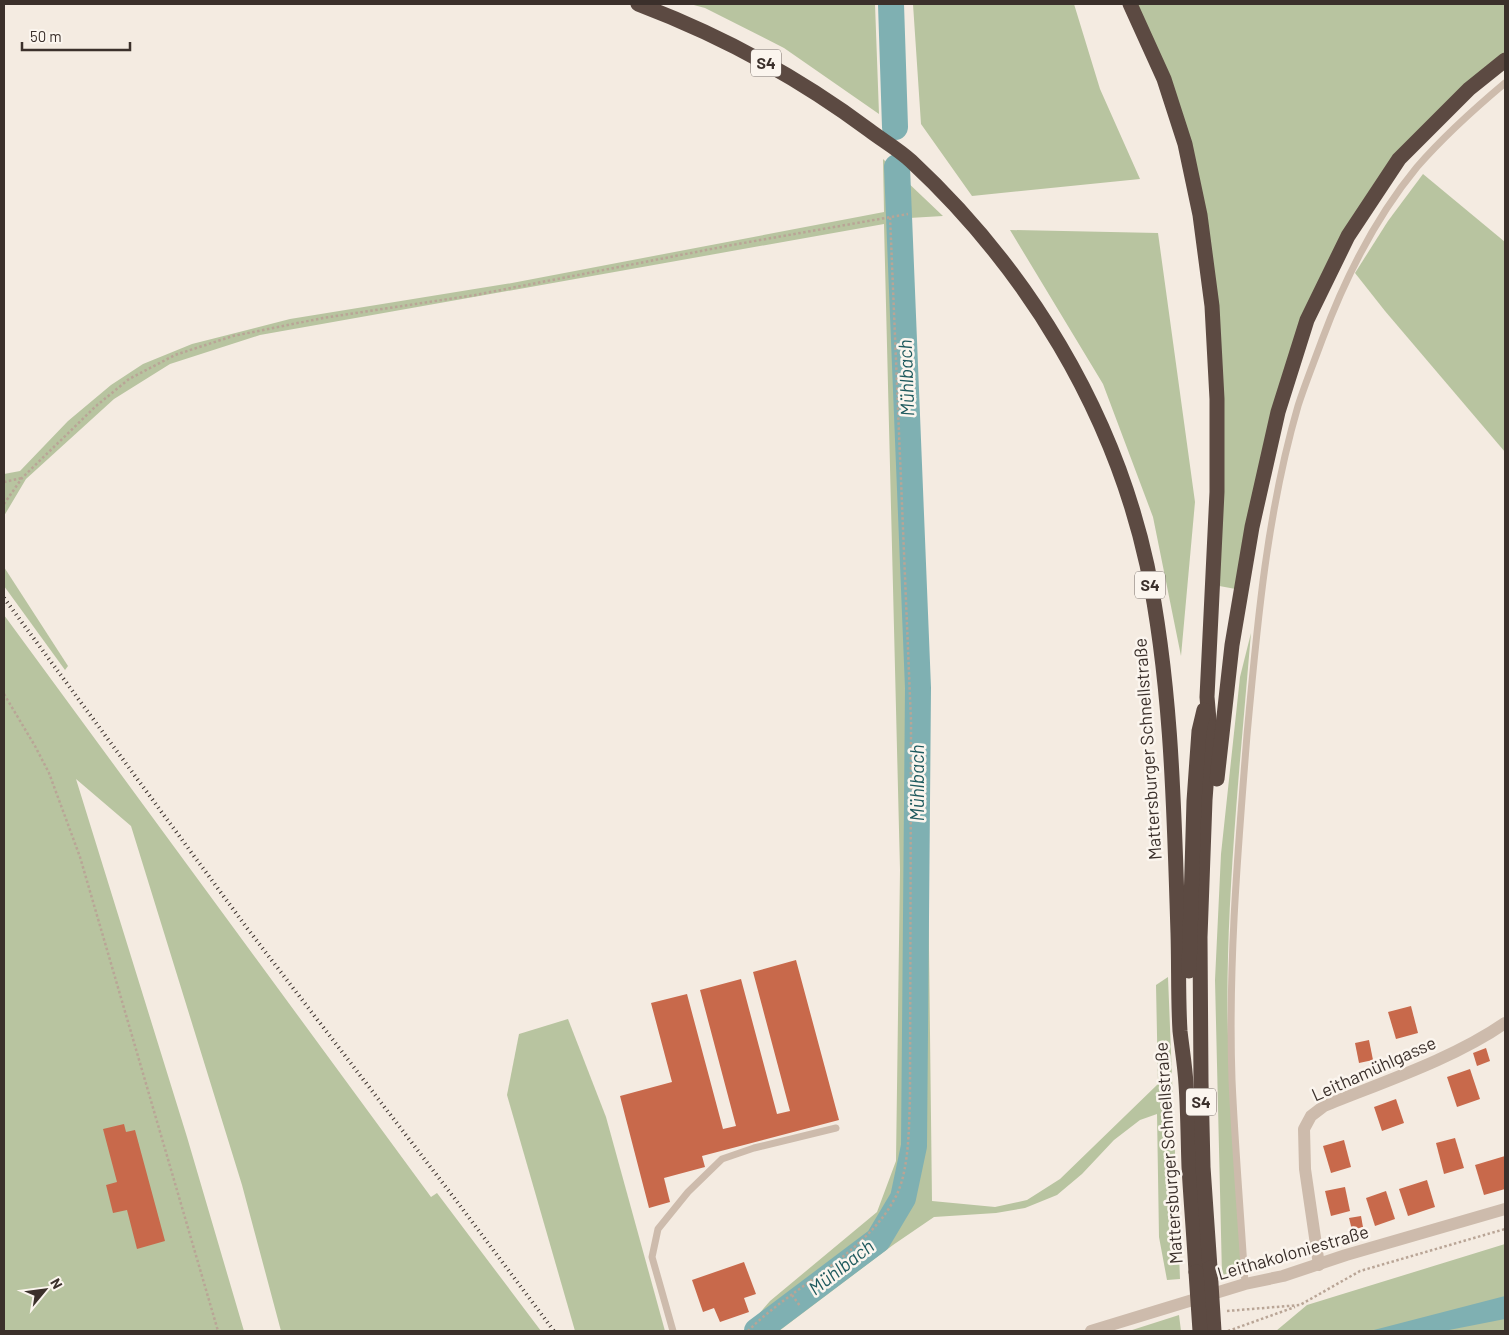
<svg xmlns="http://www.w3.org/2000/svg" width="1509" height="1335" font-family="Barlow,sans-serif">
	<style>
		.green { fill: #b8c4a0 }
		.water { fill: #7fb0b2 }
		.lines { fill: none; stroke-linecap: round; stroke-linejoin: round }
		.river { stroke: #7fb0b2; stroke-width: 26 }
		.building { fill: #c8694b }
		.path { stroke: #b9a596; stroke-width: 2.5; stroke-dasharray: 2.5 2.5; stroke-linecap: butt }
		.lane { stroke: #cdbbac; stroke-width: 7 }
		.street { stroke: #cdbbac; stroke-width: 12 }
		.highway { stroke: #5c4a42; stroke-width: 15 }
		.rail { stroke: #3b302b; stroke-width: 4; stroke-dasharray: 1 4; stroke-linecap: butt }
		.highway-bridge { stroke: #5c4a42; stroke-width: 15 }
		.labels { text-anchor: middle; stroke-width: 5; stroke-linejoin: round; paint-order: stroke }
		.shield { fill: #fbf5ee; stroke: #756b66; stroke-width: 1 }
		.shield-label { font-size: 16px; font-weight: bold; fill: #3b302b }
		.street-label { font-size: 18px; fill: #3b302b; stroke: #fbf5ee }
		.water-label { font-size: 19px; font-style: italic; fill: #1f5a5e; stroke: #fbf5ee }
	</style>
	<rect width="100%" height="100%" fill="#f4ebe1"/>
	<g class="green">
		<path d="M690,4H875L879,114L784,48L705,8Z"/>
		<path d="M913,4H1074L1100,89L1140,179L972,196L921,124Z"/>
		<path d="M1136,4H1505V60L1399,159L1307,320L1241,590L1214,585L1217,492L1200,215Z"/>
		<path d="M883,159L943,216L909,218L927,782L932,1201L995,1207L1027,1200L1060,1179L1158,1084L1156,985L1168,977L1180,1279L1167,1280L1159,1237L1157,1114L1140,1120L1114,1140L1082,1174L1057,1195L1025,1208L996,1213L934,1217L893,1245L779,1331H744L770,1301L877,1212L896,1161L900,870L884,224L260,335L170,364L114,399L26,479L4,516V474L20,471L68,421L111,385L143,364L192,344L290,319L512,283L884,212Z"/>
		<path d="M1423,174L1505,242V452L1385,311L1355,273L1388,221Z"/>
		<path d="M1010,230L1158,233L1195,502L1181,656L1153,517L1103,384Z"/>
		<path d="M4,567L68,666L65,670L4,586Z"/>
		<path d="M4,615L431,1197L437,1193L541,1331H281L242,1185L131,826L76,779L187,1137L244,1331H4Z"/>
		<path d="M1251,633C1242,740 1231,848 1228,957C1225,1062 1235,1166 1242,1270L1222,1275L1215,980L1221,854L1240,677Z"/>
		<path d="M568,1019L606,1117L665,1331H575L507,1095L519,1034Z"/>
		<path d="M1505,1244V1331H1276L1307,1305Z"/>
		<path d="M1179,1315L1181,1331H1129Z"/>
	</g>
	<path class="water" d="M1505,1296V1319L1444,1331H1370Z"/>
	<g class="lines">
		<g class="river">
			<path d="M891,4L895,127"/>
			<path d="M757,1331L878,1240L903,1198L914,1146L918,688L897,167"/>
		</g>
	</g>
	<g class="building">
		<path d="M796,960L839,1120L702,1156L705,1167L664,1178L670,1202L649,1208L620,1096L672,1082L651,1003L687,994L723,1129L736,1126L700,990L741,979L777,1114L790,1111L753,972Z"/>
		<path d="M1411,1006L1418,1033L1396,1039L1388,1012Z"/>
		<path d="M1369,1040L1373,1060L1359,1063L1355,1043Z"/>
		<path d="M1486,1048L1490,1061L1477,1066L1473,1053Z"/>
		<path d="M1470,1069L1480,1099L1457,1107L1447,1077Z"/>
		<path d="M1396,1099L1404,1123L1382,1131L1374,1107Z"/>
		<path d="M124,1124L126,1132L135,1130L165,1241L137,1249L127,1210L113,1213L106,1185L117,1182L103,1129Z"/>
		<path d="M1455,1138L1464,1168L1444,1174L1436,1143Z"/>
		<path d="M1344,1140L1351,1167L1331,1173L1323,1146Z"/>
		<path d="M1505,1156V1189L1484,1195L1475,1165Z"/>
		<path d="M1427,1180L1435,1207L1408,1216L1399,1189Z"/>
		<path d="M1345,1187L1350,1211L1331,1216L1325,1191Z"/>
		<path d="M1386,1191L1395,1219L1375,1226L1366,1198Z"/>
		<path d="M1361,1216L1363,1227L1352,1230L1349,1218Z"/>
		<path d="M744,1262L756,1294L744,1298L749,1312L720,1322L714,1308L703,1312L692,1280Z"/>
	</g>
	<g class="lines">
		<g class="path">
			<path d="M4,482L22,478"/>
			<path d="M4,504L22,478L96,406L129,379L175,355L233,336L323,318L475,295L732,245L908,214"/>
			<path d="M4,694L35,746L49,773L80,857L218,1331"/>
			<path d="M792,1295L800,1306"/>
			<path d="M1227,1311L1300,1305L1360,1271L1505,1229"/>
			<path d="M748,1331C793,1285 870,1253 898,1192C909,1166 909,1127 910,1098L911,721L890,216"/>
			<path d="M1228,1331L1295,1307"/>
		</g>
		<g class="lane">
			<path d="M1245,1284C1241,1216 1235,1148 1232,1080C1228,965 1238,849 1247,735C1257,625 1267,512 1298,406C1305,384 1314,362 1322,340C1345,278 1375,218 1417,167C1444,136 1474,109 1505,83"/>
			<path d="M673,1331L652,1257L658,1229L688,1192L722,1159L754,1148L836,1128"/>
		</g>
		<g class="street">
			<path d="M1319,1265L1305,1169L1304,1129L1311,1116L1324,1106C1383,1082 1453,1059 1505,1023"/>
			<path d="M1091,1331L1245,1284L1283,1276L1346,1255L1505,1209"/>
		</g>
		<g class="highway">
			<path d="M638,4C720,35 798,77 869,130C882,140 898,149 911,161C1027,269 1113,410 1147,565C1172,686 1174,810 1178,933C1179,966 1178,999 1180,1031C1182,1049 1185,1066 1186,1084C1188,1111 1188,1139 1189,1167C1191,1202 1194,1237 1196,1272"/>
			<path d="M1130,4L1164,79L1185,144L1200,215L1212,306L1217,399V492L1207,697L1210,732L1205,800L1200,937L1201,1082L1203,1167L1210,1268"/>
			<path d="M1217,779L1232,645L1252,527L1278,412L1307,320L1348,236L1399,159L1469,89L1505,60"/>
			<path d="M1189,971L1194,801L1199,731L1204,710"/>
		</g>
		<path class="rail" d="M4,598L247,928L455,1199L554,1331"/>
		<g class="highway-bridge">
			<path d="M1210,1268L1214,1331"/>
			<path d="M1196,1272L1200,1331"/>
		</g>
	</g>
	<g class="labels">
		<g class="shield">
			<rect x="751" y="49.5" width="30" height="27" rx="4"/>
			<rect x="1135" y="571.5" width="30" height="27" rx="4"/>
			<rect x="1186" y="1088.5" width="30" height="27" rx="4"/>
		</g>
		<g class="shield-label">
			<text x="766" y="69">S4</text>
			<text x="1150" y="591">S4</text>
			<text x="1201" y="1108">S4</text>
		</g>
		<g class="street-label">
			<text transform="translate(1148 749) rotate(-94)" y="6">Mattersburger Schnellstraße</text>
			<text transform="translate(1374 1069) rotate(-24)" y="6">Leithamühlgasse</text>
			<text transform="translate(1169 1153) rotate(-94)" y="6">Mattersburger Schnellstraße</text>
			<text transform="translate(1293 1253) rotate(-16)" y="6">Leithakoloniestraße</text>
		</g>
		<g class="water-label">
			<text transform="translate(906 378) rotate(-92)" y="7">Mühlbach</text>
			<text transform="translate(917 783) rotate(-90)" y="7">Mühlbach</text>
			<text transform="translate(841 1267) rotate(-38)" y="7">Mühlbach</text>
		</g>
	</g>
	<rect width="1509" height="1335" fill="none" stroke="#3b302b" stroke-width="10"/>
	<g transform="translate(45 1290) rotate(61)" stroke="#fbf5ee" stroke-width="4" paint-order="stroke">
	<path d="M0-4L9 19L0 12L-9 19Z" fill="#3b302b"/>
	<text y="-8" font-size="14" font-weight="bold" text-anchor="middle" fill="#3b302b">N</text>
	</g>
	<path d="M22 42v8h108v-8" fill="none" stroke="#3b302b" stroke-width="2.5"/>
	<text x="30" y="42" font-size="15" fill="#3b302b" stroke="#fbf5ee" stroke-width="4" paint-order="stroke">50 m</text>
</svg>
